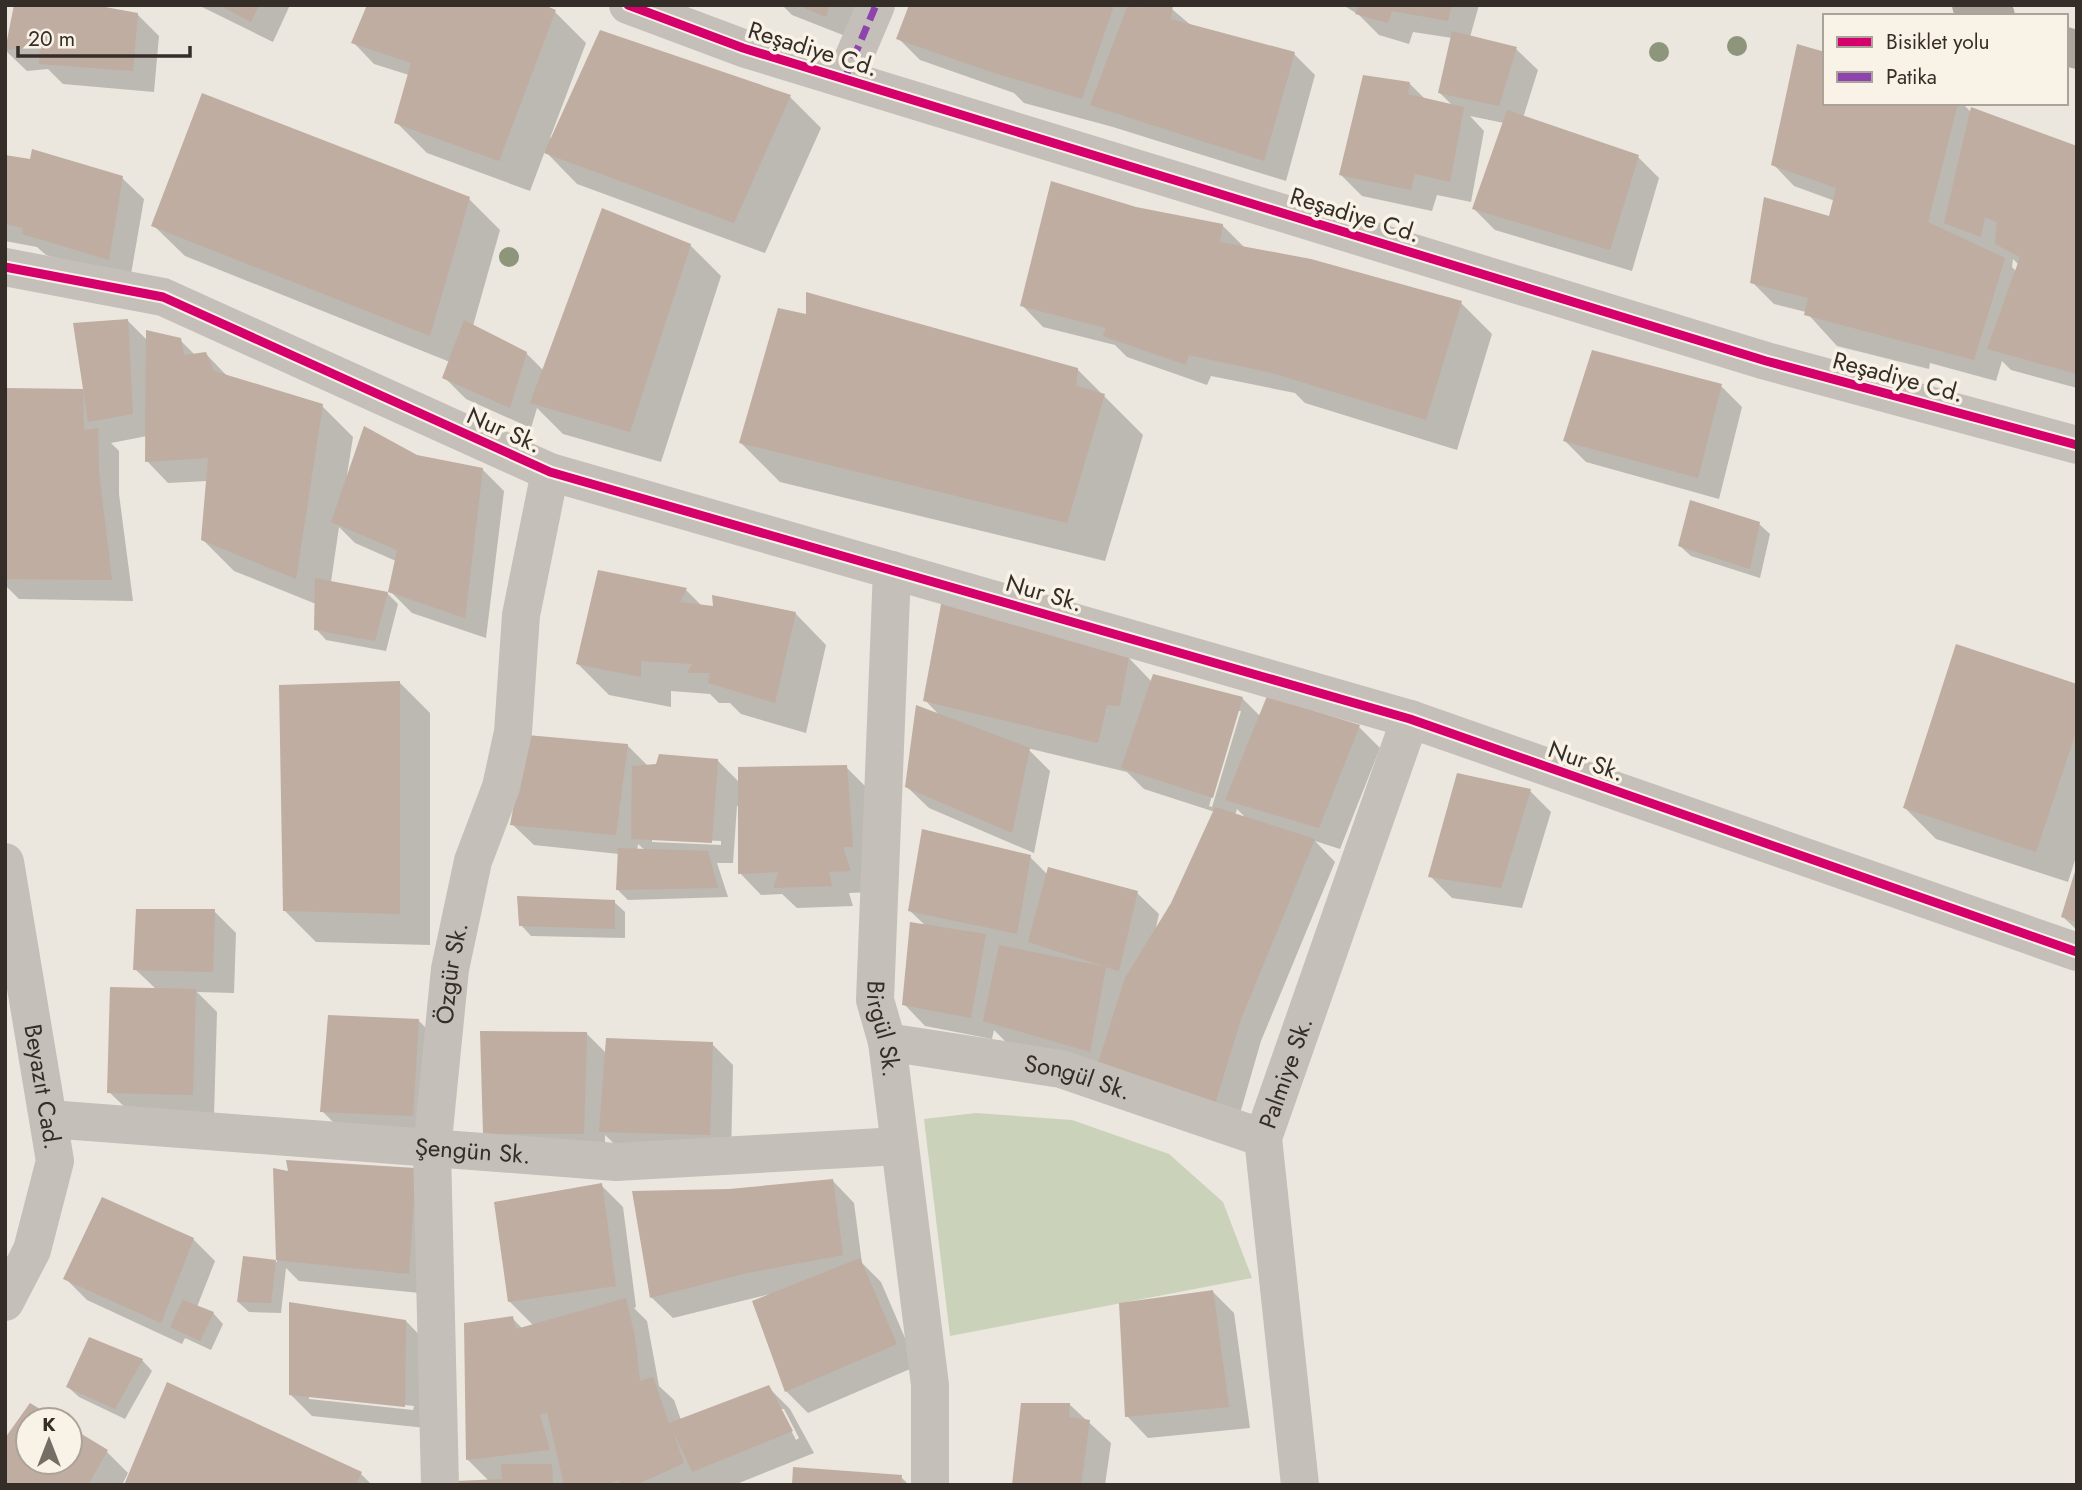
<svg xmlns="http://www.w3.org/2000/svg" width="2082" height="1490" font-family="Jost,sans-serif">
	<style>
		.green { fill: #cad2b9 }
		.shadow { fill: #0003; fill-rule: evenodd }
		.building { fill: #bfada1 }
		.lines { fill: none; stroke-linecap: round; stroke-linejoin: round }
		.street { stroke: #c4bfb8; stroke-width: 38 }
		.highway { stroke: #aaa69e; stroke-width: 38 }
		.quiet { stroke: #8e44ad; stroke-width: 7; stroke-dasharray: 14 7; stroke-linecap: butt }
		.cycleway-casing { stroke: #f9f2e6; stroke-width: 13 }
		.cycleway { stroke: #d6006c; stroke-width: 9 }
		.tree { fill: #8d967b }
		.labels { text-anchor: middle; stroke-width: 7; stroke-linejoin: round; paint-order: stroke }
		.street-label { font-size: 24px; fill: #352d27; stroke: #f9f2e6 }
	</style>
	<rect width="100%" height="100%" fill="#ebe7df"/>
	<path class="green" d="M976,1113L1072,1120L1169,1154L1223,1202L1252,1278L950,1336L924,1119Z"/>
	<g class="shadow">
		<path d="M198,5H290L273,42Z"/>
		<path d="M782,5H859L848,37L792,15Z"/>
		<path d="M911,5H1167L1192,26L1294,54L1315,75L1286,181L1113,127L1024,103L1014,93L920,60L898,38Z"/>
		<path d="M1343,5H1479L1470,37L1516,49L1538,70L1523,118L1638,157L1659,178L1632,271L1495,230L1474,209L1504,123L1470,116L1484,131L1471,202L1437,195L1432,211L1362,196L1341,175L1409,83L1426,100L1454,107L1440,93L1452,38L1413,32L1409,44L1379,35L1359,15Z"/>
		<path d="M555,12L586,43L550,138L790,97L821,128L765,253L577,184L545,151L530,191L427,153L396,122L409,75L374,64L353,42Z"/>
		<path d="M138,15L159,36L154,92L63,84L48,69L27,71L5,50Z"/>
		<path d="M1825,103H1962L1971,112L2077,148V388L2011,370L2002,361L1996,381L1930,363L1929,369L1837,346L1806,312L1774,304L1752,282L1830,218L1835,201L1794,186L1773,164ZM2013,259L2019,265L2017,272L2012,267Z"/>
		<path d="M5,157L122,178L144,199L130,280L46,255L37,247L5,241Z"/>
		<path d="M469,199L500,230L473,326L526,353L544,371L690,245L721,276L661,462L563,434L537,408L531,428L466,399L445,378L450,362L185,256L153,225Z"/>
		<path d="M1222,225L1244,247L1461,303L1492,334L1457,450L1305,403L1295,393L1211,376L1207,385L1127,357L1115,345L1043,327L1022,305Z"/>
		<path d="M128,321L148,341L180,340L196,356L206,354L228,377L322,406L353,437L347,475L417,456L482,469L504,491L486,638L412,613L390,591L396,561L355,543L339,527L331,582L387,593L398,604L386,651L326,640L316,629V604L234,571L203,540L207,481L168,483L147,461V436L111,443L119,451V494L133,601L19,599L5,585V390H85Z"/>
		<path d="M1077,369L1143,435L1105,561L780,482L741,443Z"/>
		<path d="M1721,386L1742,407L1719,499L1586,462L1565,441Z"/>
		<path d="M1759,524L1770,534L1760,578L1691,556L1680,546Z"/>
		<path d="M686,590L703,607L795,613L826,645L806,733L741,714L730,703H719L710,694L671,691V707L609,695L578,664Z"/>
		<path d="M1128,657L1152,682L1242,698L1261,717L1359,727L1380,748L1340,849L1315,841L1335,862L1261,1041L1237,1124L1006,1042L994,1030L992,1039L925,1026L904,1004L926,926L910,911L1030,857L1048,875L1137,893L1159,914L1155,932L1173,904L1215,812L1144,789L1127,772L1027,748L1050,771L1034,853L929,808L907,787L941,717L925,700ZM1237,711H1241L1212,807L1209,806ZM1237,809L1247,819L1235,816Z"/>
		<path d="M399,682L430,713V945L316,942L285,911Z"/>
		<path d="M2077,686V854L2068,882L1936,839L1905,808Z"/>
		<path d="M627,745L648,766L717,760L740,783L846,767L868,789L871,892L849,893L853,906L797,908L782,894L761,895L740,873V807L737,806L733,863H717L728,897L628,900L618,890L619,854L534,845L512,824ZM652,838L721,841V845L652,842ZM638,844L646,851H637Z"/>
		<path d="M1530,791L1551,812L1522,908L1452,898L1430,876Z"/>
		<path d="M2077,872V930L2063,917Z"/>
		<path d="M614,902L625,912V938L531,936L521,925Z"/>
		<path d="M214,911L236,933L234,993L197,992L217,1012L214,1116L131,1113L109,1092L156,989L135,969Z"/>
		<path d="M419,1021L440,1042L434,1137L343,1132L322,1111Z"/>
		<path d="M586,1033L607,1054L712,1044L733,1065L731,1156L623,1152L605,1135V1154L485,1133Z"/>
		<path d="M275,1170L290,1173L416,1170L430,1294L299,1281L286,1268L281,1313L249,1312L238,1302L245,1258L277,1262Z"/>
		<path d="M833,1181L854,1203L862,1263L881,1282L917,1366L808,1413L786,1391L770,1294L673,1318L651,1297L729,1191Z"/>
		<path d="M601,1185L623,1207L636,1307L634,1308L647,1321L659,1386L674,1400L681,1420L768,1387L790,1409L814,1453L734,1485H458L489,1481L467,1459L512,1318L523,1329L534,1326L510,1302ZM780,1409H784L799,1438L796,1440Z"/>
		<path d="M193,1239L215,1261L197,1307L213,1313L223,1324L211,1350L185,1338L182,1344L87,1300L65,1278Z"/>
		<path d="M1213,1292L1234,1313L1250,1428L1148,1438L1127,1416Z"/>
		<path d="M406,1321L427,1343L426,1428L312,1416L290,1394ZM309,1395L414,1406L413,1410L309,1399Z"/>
		<path d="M142,1360L152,1371L125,1419L79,1397L68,1387Z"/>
		<path d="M1069,1404L1111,1443L1105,1485H1014Z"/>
		<path d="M31,1406L54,1420H28V1462H70V1429L107,1452L128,1473L122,1485H5Z"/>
		<path d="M361,1474L372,1485H126Z"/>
		<path d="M901,1477L909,1485H794Z"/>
	</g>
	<g class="building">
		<path d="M14,5H94L138,13L133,71L39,64L40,47L5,50Z"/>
		<path d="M219,5H259L251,22Z"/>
		<path d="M367,5H544L556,10L499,161L394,123L411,63L351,43Z"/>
		<path d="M797,5H830L826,17Z"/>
		<path d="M909,5H1114L1082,99L991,72L896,39Z"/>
		<path d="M1128,5L1143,8L1144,5H1173L1171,19L1295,52L1264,161L1090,105Z"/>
		<path d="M1360,5H1452L1448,21L1392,11L1388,23L1355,14Z"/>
		<path d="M600,30L791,95L734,223L544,153Z"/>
		<path d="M1452,31L1517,47L1499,106L1438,93Z"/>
		<path d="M1797,44L1825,52V103H1958L1928,222L2005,258L1974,360L1804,315L1808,298L1750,283L1764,197L1829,216L1836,188L1771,165Z"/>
		<path d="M1363,75L1410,82L1408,94L1464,107L1450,182L1415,174L1411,190L1339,175Z"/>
		<path d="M202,93L470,197L430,336L151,226Z"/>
		<path d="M1971,107L2077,146V374L1987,349L2020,257L1995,244L1997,222L1985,217L1981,237L1944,223Z"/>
		<path d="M1507,110L1639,155L1610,250L1472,209Z"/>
		<path d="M32,149L123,176L109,260L22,234L23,228L5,224V155L30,159Z"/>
		<path d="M1051,181L1136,207L1223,224L1220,242L1311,259L1462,301L1426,420L1272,373L1189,355L1186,365L1103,336L1106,328L1020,306Z"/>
		<path d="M602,208L691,244L630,432L530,403Z"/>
		<path d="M806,292L1078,368L1076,386L1105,394L1067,523L739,443L778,308L806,314Z"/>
		<path d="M128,319L133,414L88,422L83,389L84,430L98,428L99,472L112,580L5,579V388L83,389L73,323Z"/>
		<path d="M464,320L527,352L510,408L442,378Z"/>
		<path d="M146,330L181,338L184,355L206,352L214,371L323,404L296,579L201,540L208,458L145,462Z"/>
		<path d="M1592,350L1722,384L1698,478L1563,441Z"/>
		<path d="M364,426L417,455L483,468L465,618L388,592L375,641L314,630L315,578L388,592L397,550L331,522Z"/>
		<path d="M1690,500L1760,522L1750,569L1678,546Z"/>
		<path d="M598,570L687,588L680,602L713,606L712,595L796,612L775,703L708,683L710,673H687L692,664L641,661V677L576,664Z"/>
		<path d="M942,599L1129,656L1120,706L1107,705L1098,743L923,701Z"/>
		<path d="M1956,644L2077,684V729L2036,852L1903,808Z"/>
		<path d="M1153,674L1243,697L1213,798L1121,768Z"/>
		<path d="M400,681V914L283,911L279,685Z"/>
		<path d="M1267,696L1360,725L1319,828L1225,800Z"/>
		<path d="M916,705L1030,748L1012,833L905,787Z"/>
		<path d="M527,735L628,744L616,835L510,825Z"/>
		<path d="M659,754L718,759L712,843L631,839L632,766L656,764Z"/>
		<path d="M847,765L853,847H843L851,871L829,872L832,886L773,888L779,872L738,874V767Z"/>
		<path d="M1457,773L1531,789L1501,888L1428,877Z"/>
		<path d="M1215,807L1315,839L1241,1019L1215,1104L1098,1063L1125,978L1171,903Z"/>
		<path d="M922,829L1031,855L1017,934L908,911Z"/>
		<path d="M618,848L708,851L718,888L616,890Z"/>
		<path d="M1048,867L1138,891L1119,971L1106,967L1090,1052L983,1021L999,945L1106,967L1028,942Z"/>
		<path d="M2076,868H2077V922L2061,917Z"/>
		<path d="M517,896L615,900V929L519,926Z"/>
		<path d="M136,909H215L213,972L133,970Z"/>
		<path d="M910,922L986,934L971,1018L902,1005Z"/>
		<path d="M110,987L196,989L193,1095L107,1093Z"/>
		<path d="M328,1015L419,1019L413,1116L320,1112Z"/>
		<path d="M480,1031L587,1032L584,1134H483Z"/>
		<path d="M606,1038L713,1042L710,1135L599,1132Z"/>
		<path d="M286,1160L416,1168L409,1274L276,1260L273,1168L288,1171Z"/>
		<path d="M833,1179L843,1255L747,1273L650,1298L632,1191L729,1189Z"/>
		<path d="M602,1183L616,1286L508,1302L494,1202Z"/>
		<path d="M102,1197L194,1238L161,1323L63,1279Z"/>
		<path d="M243,1256L276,1260L271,1303L237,1302Z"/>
		<path d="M860,1258L897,1344L785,1392L752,1301Z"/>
		<path d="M1213,1290L1229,1407L1125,1417L1119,1303Z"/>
		<path d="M626,1298L635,1337L640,1381L653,1377L669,1423L769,1385L793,1431L692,1472L672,1428L684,1463L636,1485H620L619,1480L605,1485H564L547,1412L540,1415L550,1450L466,1460L464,1323L513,1316L516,1329Z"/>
		<path d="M183,1300L214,1312L200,1341L170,1327Z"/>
		<path d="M289,1302L406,1320L405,1407L289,1395Z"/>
		<path d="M89,1337L143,1359L115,1409L66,1387Z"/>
		<path d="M167,1382L362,1472L355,1485H124Z"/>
		<path d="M30,1403L58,1420H28V1462H70V1427L108,1450L88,1485H5V1438Z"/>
		<path d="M1021,1403H1070L1069,1417L1090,1420L1081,1485H1012Z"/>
		<path d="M501,1464H552L553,1485H456L455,1481L502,1479Z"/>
		<path d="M793,1467L902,1475L901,1485H792Z"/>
	</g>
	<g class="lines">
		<g class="street">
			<path d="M628,5L743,48L1766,361L2077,445"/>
			<path d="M845,78L876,5"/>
			<path d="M5,267L163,297L550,472L1410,719L2077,952"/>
			<path id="s1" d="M892,570L875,1000L887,1042L930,1385V1485"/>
			<path id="s2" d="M5,862L55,1161L32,1250L5,1302"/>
			<path id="s3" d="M887,1042L1061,1069L1263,1138"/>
			<path id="s4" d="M49,1119L616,1162L899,1146"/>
			<path id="s5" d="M440,1485L432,1150L450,969L473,861L501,787L513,732L521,615L550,472"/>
			<path id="s6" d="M1300,1485L1263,1138L1410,719"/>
		</g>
		<g class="highway">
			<path d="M1971,5L1996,16"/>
			<path d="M2066,46L2077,50"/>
		</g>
		<path class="quiet" d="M845,78L876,5"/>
		<defs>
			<g id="cycleway">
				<path d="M628,5L743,48L1766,361L2077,445"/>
				<path d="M5,267L163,297L550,472L1410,719L2077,952"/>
			</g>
		</defs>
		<use href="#cycleway" class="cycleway-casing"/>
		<use href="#cycleway" class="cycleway"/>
	</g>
	<g class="tree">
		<circle cx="1737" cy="46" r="10"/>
		<circle cx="1659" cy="52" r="10"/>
		<circle cx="509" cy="257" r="10"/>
	</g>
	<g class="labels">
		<g class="street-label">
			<text transform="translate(813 49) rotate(17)" y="8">Reşadiye Cd.</text>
			<text transform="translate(1355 215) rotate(17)" y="8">Reşadiye Cd.</text>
			<text transform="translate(1898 377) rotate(15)" y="8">Reşadiye Cd.</text>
			<text transform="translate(504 430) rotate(24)" y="8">Nur Sk.</text>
			<text transform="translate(1044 593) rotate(16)" y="8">Nur Sk.</text>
			<text transform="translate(1586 761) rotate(19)" y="8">Nur Sk.</text>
			<text dy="8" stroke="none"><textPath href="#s5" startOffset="513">Özgür Sk.</textPath></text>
			<text dy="8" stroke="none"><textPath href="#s1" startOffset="460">Birgül Sk.</textPath></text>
			<text dy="8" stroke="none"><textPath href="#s6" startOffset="418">Palmiye Sk.</textPath></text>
			<text dy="8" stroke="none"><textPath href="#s3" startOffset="194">Songül Sk.</textPath></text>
			<text dy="8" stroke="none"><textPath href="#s2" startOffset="228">Beyazıt Cad.</textPath></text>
			<text dy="8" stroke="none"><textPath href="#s4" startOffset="425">Şengün Sk.</textPath></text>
		</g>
	</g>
	<rect width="2082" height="1490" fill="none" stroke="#352d27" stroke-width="14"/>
	<rect x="1823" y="14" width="245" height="91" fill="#f9f2e6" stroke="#aba39a" stroke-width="2"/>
	<rect x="1837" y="37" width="35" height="10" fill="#d6006c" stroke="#aba39a" stroke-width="2"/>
	<text x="1886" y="49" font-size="21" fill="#352d27">Bisiklet yolu</text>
	<rect x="1837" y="72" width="35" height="10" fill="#8e44ad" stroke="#aba39a" stroke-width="2"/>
	<text x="1886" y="84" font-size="21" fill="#352d27">Patika</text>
	<g transform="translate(49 1441)"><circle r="33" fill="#f9f2e6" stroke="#aba39a" stroke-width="2"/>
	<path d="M0-5L12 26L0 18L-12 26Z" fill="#756e67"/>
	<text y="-10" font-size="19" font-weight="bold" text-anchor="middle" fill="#352d27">K</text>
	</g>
	<path d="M18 46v10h172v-10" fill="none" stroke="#352d27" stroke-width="3.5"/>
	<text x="28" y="46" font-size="21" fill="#352d27" stroke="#f9f2e6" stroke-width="5" paint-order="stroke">20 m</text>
</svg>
